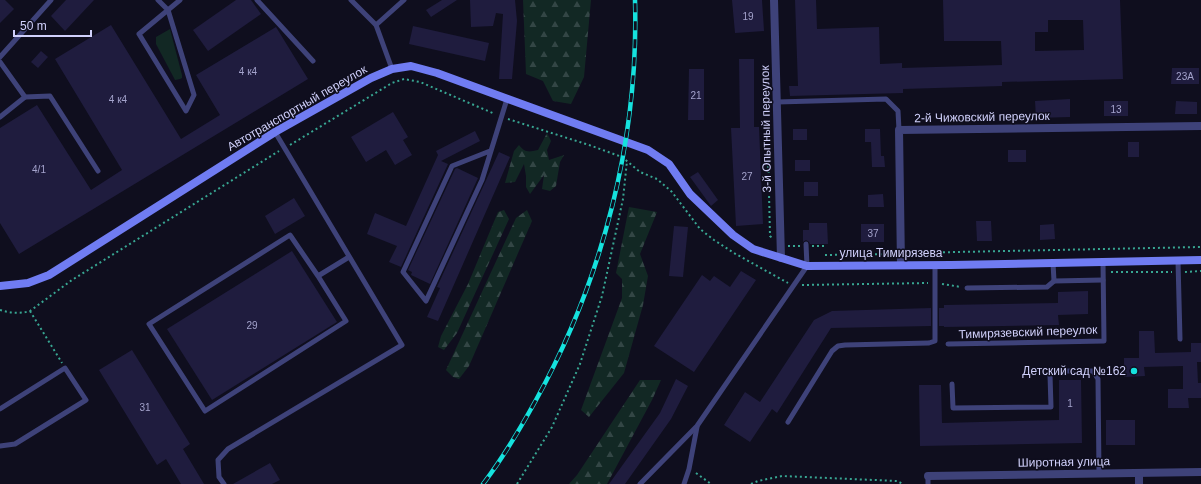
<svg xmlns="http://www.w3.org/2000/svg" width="1201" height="484" font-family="Arial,sans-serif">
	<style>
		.grass { fill: #122824 }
		.forest { fill: url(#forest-firs) }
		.building { fill: #1f1c3e; fill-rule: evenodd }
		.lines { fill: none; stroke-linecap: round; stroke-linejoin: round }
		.path { stroke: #38a692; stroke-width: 2; stroke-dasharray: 2 3; stroke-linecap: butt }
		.service { stroke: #3e4279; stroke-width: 5 }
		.minor { stroke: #3e4279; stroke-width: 8 }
		.secondary { stroke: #707cf2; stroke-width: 8 }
		.rail-casing { stroke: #15e2de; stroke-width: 4.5 }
		.rail { stroke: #0f0e1e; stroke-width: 3; stroke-dasharray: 9; stroke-linecap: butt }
		.poi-dot { fill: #15e2de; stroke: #0f0e1e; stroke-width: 1.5 }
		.labels { text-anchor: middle; stroke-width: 3; stroke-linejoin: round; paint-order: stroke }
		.number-label { font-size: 10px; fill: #a4a3cc }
		.street-label { font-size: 12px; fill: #d0d0fb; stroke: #0f0e1e }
		.poi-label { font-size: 12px; fill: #d0d0fb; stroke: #0f0e1e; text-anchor: end }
	</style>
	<defs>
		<pattern id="forest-firs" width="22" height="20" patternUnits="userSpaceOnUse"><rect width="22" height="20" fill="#122824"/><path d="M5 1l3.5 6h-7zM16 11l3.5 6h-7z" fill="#334645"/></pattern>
	</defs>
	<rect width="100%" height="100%" fill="#0f0e1e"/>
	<path class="grass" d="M170,29L182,75V78L180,79L175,80L156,44V37Z"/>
	<g class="forest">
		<path d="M523,0H591L584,77L571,104L553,101L543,81L526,74Z"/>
		<path d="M547,133L551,141L547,150L549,160L564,155L560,162L556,186L550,191L542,189L544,175L530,194L526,187V176L524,164L515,182L505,183L514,151L519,145C525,153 529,152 538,150Z"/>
		<path d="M629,207L657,212L640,254L648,276L643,305L624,373L589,417L581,410L622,298V279L616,273Z"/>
		<path d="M504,210L509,219L457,333L444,350L438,347L441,336L468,284L498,212Z"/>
		<path d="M527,210L532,221L469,366L459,379L453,377L446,370L516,218Z"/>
		<path d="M640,380H661L652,400L607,484H569L577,475Z"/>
	</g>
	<g class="building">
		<path d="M0,0H5L14,9L0,23Z"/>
		<path d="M66,0H94L65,31L51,16Z"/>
		<path d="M236,0H251L261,14L208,51L193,30Z"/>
		<path d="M442,0H457L431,17L426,10Z"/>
		<path d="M470,0H515L517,21L512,79H499L503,14L496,13L493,26L471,27Z"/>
		<path d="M732,0H762L764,31L735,33Z"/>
		<path d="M795,0H816L817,29L879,27L880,64L902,63V68L1002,65L1001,41H944L943,0H1120L1123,79L1002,82V86L903,89V93L790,96L789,86H798ZM1048,20H1083L1084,50L1035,51V32H1048Z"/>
		<path d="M111,25L181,139L220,115L196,75L276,27L308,79L19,254L0,223V128L37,105L91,190L122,170L55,59Z"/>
		<path d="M413,26L489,43L485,61L409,44Z"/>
		<path d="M41,51L48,57L38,68L31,62Z"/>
		<path d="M739,59H754V127H759L763,224L736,226L731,128H740Z"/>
		<path d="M1172,68H1199V84H1171Z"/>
		<path d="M689,69H704V120H688Z"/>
		<path d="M1070,99V117L1036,118L1035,101Z"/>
		<rect x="1104" y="101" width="24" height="15"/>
		<path d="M1176,101L1197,102V114H1175Z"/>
		<path d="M393,112L408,137L403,140L412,155L395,165L386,150L366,162L351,137Z"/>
		<rect x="793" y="129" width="14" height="11"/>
		<path d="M865,129H880L881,156H884L885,167H872L871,142H865Z"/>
		<path d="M475,131L480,141L441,161L448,164L401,267L389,262L397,246L367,234L375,213L406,226L438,155L436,151Z"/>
		<rect x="1128" y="142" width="11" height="15"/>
		<rect x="1008" y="150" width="18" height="12"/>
		<path d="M499,152L510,157L438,321L427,317L440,288L437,287Z"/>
		<rect x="795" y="160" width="15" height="11"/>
		<path d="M457,168L478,178L430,284L411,275L412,272L408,270L455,169Z"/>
		<path d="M698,172L718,200L711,206L690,177Z"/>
		<rect x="804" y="182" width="14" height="14"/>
		<path d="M883,194L884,207H868V195Z"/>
		<path d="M294,198L305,216L275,234L265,216Z"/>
		<path d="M976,221H991L992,241H977Z"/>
		<path d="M809,223H827L828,244H810L809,242L806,240L803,242V230H809Z"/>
		<rect x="861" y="224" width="23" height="18"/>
		<path d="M1054,224L1055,239L1040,240V225Z"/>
		<path d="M674,226L688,227L683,277L669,276Z"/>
		<path d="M292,251L337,322L212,400L167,329Z"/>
		<path d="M741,271L756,280L694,372L654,346L702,275L710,281L714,276L730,287Z"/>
		<path d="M1088,291V314L1058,315L1059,325L944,327V326H939V308H944V305L1058,303V292Z"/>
		<path d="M931,308V326L831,328L777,413L772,409L750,442L724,425L745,392L760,402L814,320L832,311Z"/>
		<path d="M1139,331H1154L1155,353L1191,352V343H1201V362H1197L1198,383H1201V398H1188L1189,408H1168V389H1183V366L1144,367L1145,376L1124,377V358H1139Z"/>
		<path d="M132,350L190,444L183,449L204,484H181L166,459L157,465L99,370Z"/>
		<path d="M676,379L688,386L671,419L625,484H609L660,413Z"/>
		<path d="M1059,380H1081L1082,443L920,446L919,385H941L942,423L1059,420Z"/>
		<rect x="1106" y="420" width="29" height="25"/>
		<path d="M270,463L280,480L272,484H233Z"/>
	</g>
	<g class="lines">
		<g class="path">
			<path d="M508,119L589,145L622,157L640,172L657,179L672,192L700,229L714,240L734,253L788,283"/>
			<path d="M290,145L392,83L404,79L420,82L495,114"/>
			<path d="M768,151L770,236L772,238"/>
			<path d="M788,246H800"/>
			<path d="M812,246H827"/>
			<path d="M908,253L1201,247"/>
			<path d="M825,255L892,254"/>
			<path d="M1111,272H1172"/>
			<path d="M1185,272L1201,271"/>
			<path d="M942,284L961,287"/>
			<path d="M802,285L928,283"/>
			<path d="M0,310C10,313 20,314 30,311L72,280L279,151"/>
			<path d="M30,311L62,363"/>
			<path d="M696,473L711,484"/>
			<path d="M517,484L552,427L580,364L602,296L623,199L627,161"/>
			<path d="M751,484L758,481L782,476L897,481L903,484"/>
		</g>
		<g class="service">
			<path d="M158,0L168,10L194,95L186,111L139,34L180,0"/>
			<path d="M257,0L313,61"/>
			<path d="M351,0L376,25L392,69"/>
			<path d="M376,25L404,0"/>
			<path d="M0,57L51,0"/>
			<path d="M0,62L25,97L50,96L98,171"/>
			<path d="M777,102L886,99L898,111L899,130"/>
			<path d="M0,117L25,97"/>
			<path d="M490,151L452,166L403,272L426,301L482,180L507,99"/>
			<path d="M1178,261L1180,339"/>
			<path d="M1053,263L1054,281L1103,280"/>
			<path d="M318,276L346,321L205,411L149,324L290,235L318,276L349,257"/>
			<path d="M967,288L1047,287L1054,281"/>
			<path d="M948,344L1104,341L1103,262"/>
			<path d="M952,384L953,408L1051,407L1050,375L1053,371H1093L1098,379L1099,473"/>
			<path d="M0,409L65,368L86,400L15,444L0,446"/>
			<path d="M788,422L832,351L838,346L845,345L929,343L935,341V265"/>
			<path d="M928,476V484"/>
			<path d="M224,484L219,477L218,460L228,449L402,345L275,132"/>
			<path d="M640,484L697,426L807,266L806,244"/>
			<path d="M684,484L689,469L697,427"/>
		</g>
		<g class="minor">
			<path d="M774,0L781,258"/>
			<path d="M901,265L899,130L1201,126"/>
			<path d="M1139,473V484"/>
			<path d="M928,476L1201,472"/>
		</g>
		<path class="secondary" d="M0,286L28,283L49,275L275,132L371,78L392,69L411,66L437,73L648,150L669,164L690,194L733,235L753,249L807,266L951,265L1201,260"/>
		<defs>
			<path id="rail" d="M483,484C503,458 520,429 536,400C603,279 639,138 635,0"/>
		</defs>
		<use href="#rail" class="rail-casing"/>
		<use href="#rail" class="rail"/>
	</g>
	<circle class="poi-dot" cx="1134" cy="371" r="4"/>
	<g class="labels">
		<g class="number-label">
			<text x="748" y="20">19</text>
			<text x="248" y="75">4 к4</text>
			<text x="1185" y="80">23А</text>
			<text x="696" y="99">21</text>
			<text x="118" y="103">4 к4</text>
			<text x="1116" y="113">13</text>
			<text x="39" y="173">4/1</text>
			<text x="747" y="180">27</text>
			<text x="873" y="237">37</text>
			<text x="252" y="329">29</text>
			<text x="1070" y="407">1</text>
			<text x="145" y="411">31</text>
		</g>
		<g class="street-label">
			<text transform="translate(297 108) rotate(-30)" y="4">Автотранспортный переулок</text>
			<text transform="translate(982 117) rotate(-1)" y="4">2-й Чижовский переулок</text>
			<text transform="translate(766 129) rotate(-91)" y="4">3-й Опытный переулок</text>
			<text x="891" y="257">улица Тимирязева</text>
			<text transform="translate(1028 332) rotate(-2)" y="4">Тимирязевский переулок</text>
			<text transform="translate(1064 462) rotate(-1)" y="4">Широтная улица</text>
		</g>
		<g class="poi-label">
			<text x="1126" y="375">Детский сад №162</text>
		</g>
	</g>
	<path d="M14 30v6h77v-6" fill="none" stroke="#d0d0fb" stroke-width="2"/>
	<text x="20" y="30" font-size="12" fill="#d0d0fb" stroke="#0f0e1e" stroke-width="3" paint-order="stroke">50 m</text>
</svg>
